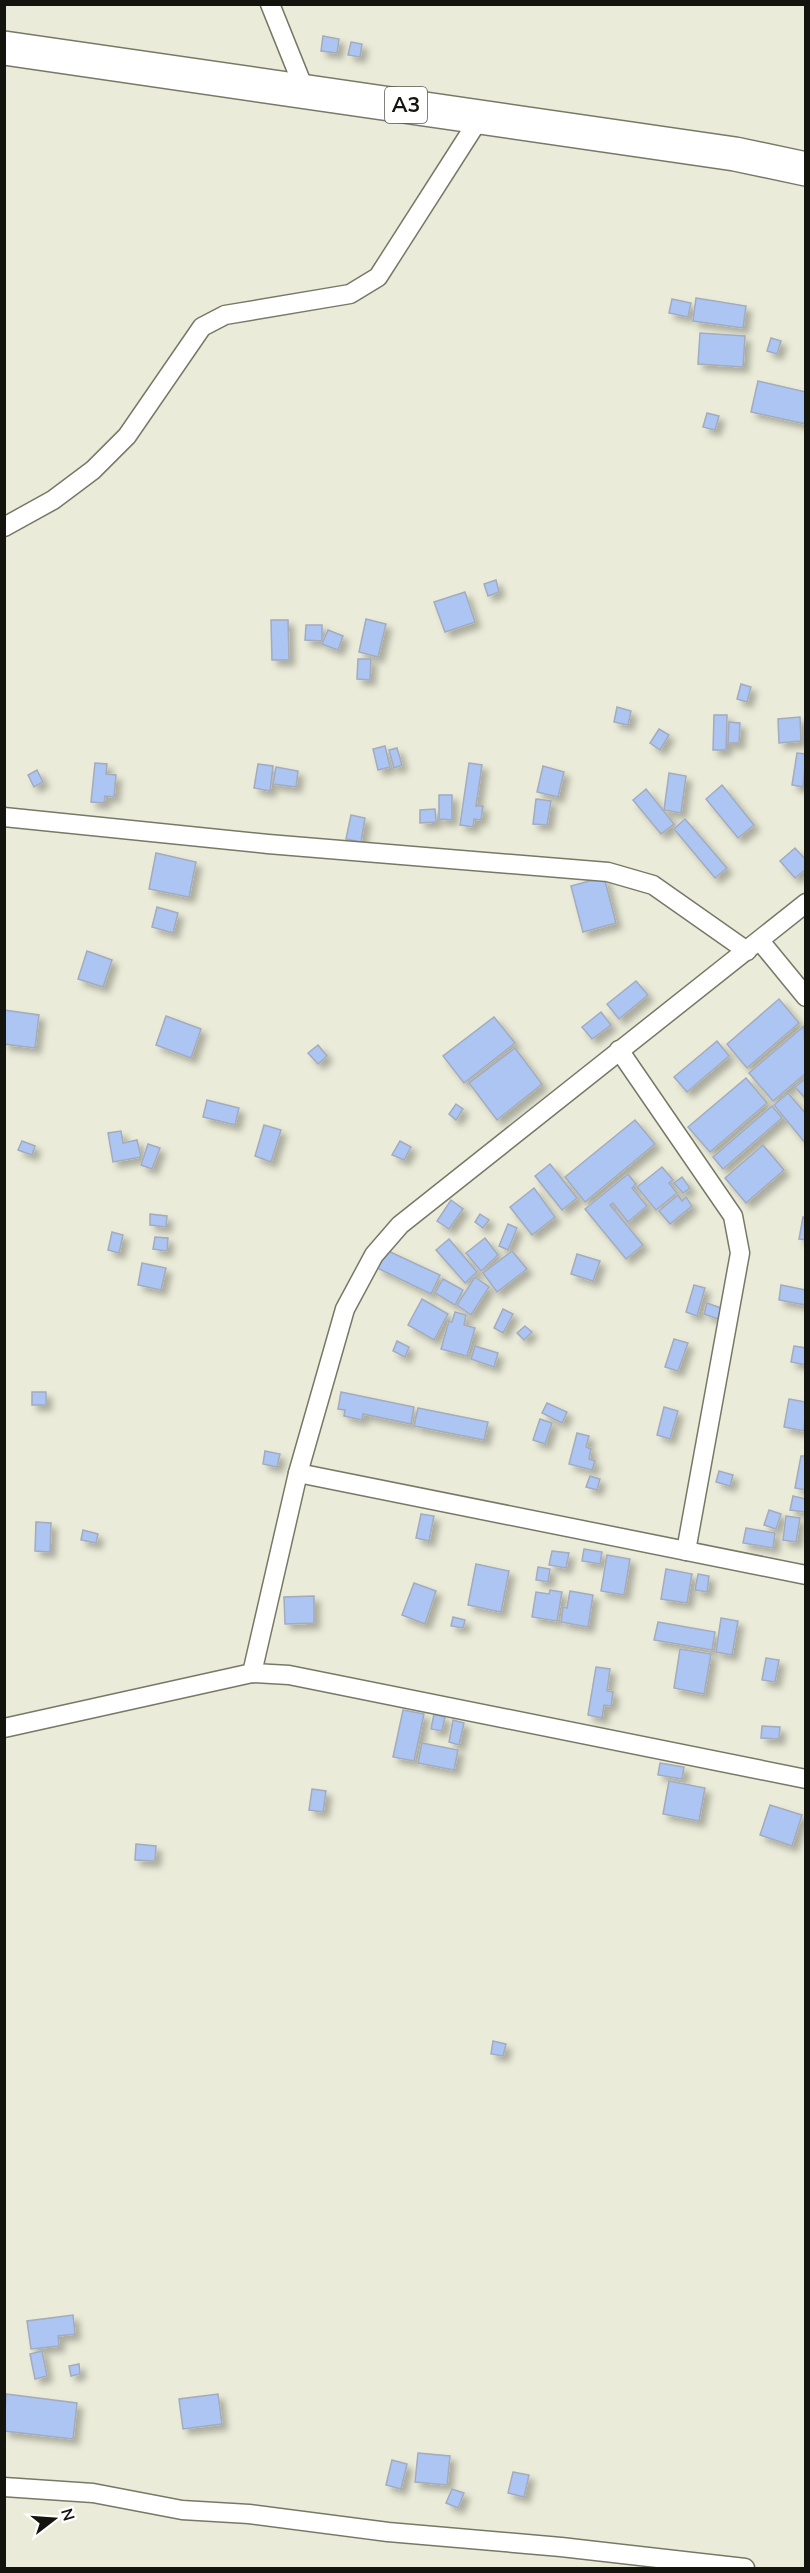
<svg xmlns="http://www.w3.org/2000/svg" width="810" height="2573" font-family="Mulish,sans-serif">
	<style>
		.building { fill: #adc5f3; stroke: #a3abbc; stroke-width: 1.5; filter: url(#shadow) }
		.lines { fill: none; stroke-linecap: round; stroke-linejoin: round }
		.street-casing { stroke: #787867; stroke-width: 21 }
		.highway-casing { stroke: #787867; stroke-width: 36 }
		.street { stroke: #fff; stroke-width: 18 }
		.highway { stroke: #fff; stroke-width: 33 }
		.labels { text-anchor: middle; stroke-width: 4.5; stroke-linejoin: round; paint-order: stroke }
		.shield { fill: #fff; stroke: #5a5a56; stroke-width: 1.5 }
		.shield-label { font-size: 21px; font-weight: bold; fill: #13140d }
	</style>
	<defs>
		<filter id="shadow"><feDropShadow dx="5.5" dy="5.5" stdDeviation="3" flood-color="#0004"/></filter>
	</defs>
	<rect width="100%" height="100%" fill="#eaebd8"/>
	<g class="building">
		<path d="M323,36L339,39L337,53L321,51Z"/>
		<path d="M351,42L362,44L360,57L348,55Z"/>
		<path d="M696,298L746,306L743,328L693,321Z"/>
		<path d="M672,299L691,303L688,317L669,313Z"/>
		<path d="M700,333L745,336L743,367L698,364Z"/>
		<path d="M771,338L781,341L777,354L767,351Z"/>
		<path d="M758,381L806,392V424L751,412Z"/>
		<path d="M707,413L719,416L715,430L703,427Z"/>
		<path d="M496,580L499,592L488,596L484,584Z"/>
		<path d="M465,592L475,622L445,632L434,602Z"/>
		<path d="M366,619L386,624L378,657L359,652Z"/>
		<path d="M271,620H288L289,660H272Z"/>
		<path d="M306,625H322V641L305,640Z"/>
		<path d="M328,630L343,636L338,650L322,644Z"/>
		<path d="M358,659H371L370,680L357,679Z"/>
		<path d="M741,684L751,687L747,702L737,699Z"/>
		<path d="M617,707L631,711L628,725L614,722Z"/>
		<path d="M714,715H727L726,750H713Z"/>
		<path d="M800,717L801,741L779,743L778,719Z"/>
		<path d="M729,722L740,723L739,743H728Z"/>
		<path d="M659,729L669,735L660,750L650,743Z"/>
		<path d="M385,746L390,767L378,770L373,749Z"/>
		<path d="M397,748L402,765L394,768L389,750Z"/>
		<path d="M797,753L806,754L803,787L792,785Z"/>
		<path d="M95,763L107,764L106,774L116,775L114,797L105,796L104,803L91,802Z"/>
		<path d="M469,763L482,765L476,806H483L481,820L474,819L473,827L460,825Z"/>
		<path d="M258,764L273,766L270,791L254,788Z"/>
		<path d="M543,766L564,772L558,797L537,792Z"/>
		<path d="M276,767L298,771L296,787L273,784Z"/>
		<path d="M37,770L43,782L34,787L28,775Z"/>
		<path d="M669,773L686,776L681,813L664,810Z"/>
		<path d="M722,785L754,825L738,838L706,799Z"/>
		<path d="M646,789L674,824L661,834L633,800Z"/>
		<path d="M439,795H452V820L439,819Z"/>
		<path d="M536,799L551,801L547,825L533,824Z"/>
		<path d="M435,809L436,822L420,823V810Z"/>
		<path d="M351,815L365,818L361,842L346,839Z"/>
		<path d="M685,819L727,868L715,878L674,829Z"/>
		<path d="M795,848L806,860V869L795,878L780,861Z"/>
		<path d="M156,853L196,862L189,897L149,889Z"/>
		<path d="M604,877L616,923L583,932L571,886Z"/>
		<path d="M157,907L178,913L173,933L152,927Z"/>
		<path d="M87,951L112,960L103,987L78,979Z"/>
		<path d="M636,981L648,995L619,1019L607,1004Z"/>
		<path d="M779,999L799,1023L747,1068L727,1044Z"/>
		<path d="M4,1010L39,1015L35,1048L4,1044Z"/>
		<path d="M601,1012L611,1025L592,1039L582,1027Z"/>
		<path d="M166,1016L201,1029L191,1058L156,1045Z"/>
		<path d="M494,1017L515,1043L464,1083L443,1056Z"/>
		<path d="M804,1026L806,1073L773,1101L749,1073Z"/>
		<path d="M717,1041L729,1056L687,1092L674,1077Z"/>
		<path d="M318,1045L327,1056L318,1064L308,1053Z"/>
		<path d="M515,1048L542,1084L497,1120L469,1083Z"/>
		<path d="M746,1078L767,1103L710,1152L688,1127Z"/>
		<path d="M806,1078V1099L795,1087Z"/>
		<path d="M788,1093L806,1114V1144L774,1105Z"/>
		<path d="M207,1100L239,1108L235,1125L203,1117Z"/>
		<path d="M456,1104L463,1109L456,1120L449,1114Z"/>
		<path d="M772,1106L782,1118L723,1169L713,1157Z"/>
		<path d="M635,1120L655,1144L585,1202L565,1177Z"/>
		<path d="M264,1125L281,1130L271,1162L255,1156Z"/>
		<path d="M121,1131L123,1143L137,1140L141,1157L113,1162L108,1133Z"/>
		<path d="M22,1141L35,1146L32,1155L18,1150Z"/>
		<path d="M400,1141L411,1147L404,1160L392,1155Z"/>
		<path d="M148,1144L160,1148L152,1169L141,1165Z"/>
		<path d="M763,1145L784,1170L746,1203L725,1178Z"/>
		<path d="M550,1164L577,1198L562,1210L535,1176Z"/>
		<path d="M662,1167L673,1180L669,1183L677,1193L656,1210L637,1187Z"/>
		<path d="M628,1174L636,1184L632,1188L647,1206L628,1222L613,1203L610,1205L643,1245L626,1259L585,1209Z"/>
		<path d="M682,1177L690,1188L683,1193L674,1183Z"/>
		<path d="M534,1188L555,1217L532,1235L510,1207Z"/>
		<path d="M678,1195L682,1201L686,1197L692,1206L670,1224L659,1211Z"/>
		<path d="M451,1200L463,1209L449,1229L437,1221Z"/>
		<path d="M150,1214L167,1216L166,1227L150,1225Z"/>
		<path d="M480,1214L489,1220L483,1228L475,1222Z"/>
		<path d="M803,1217L806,1218V1240L799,1239Z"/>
		<path d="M508,1224L517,1228L508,1250L499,1246Z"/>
		<path d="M112,1232L123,1235L119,1253L108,1250Z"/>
		<path d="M155,1237L168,1238L167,1251L153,1249Z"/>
		<path d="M485,1238L498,1255L481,1271L466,1253Z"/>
		<path d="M449,1239L477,1272L465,1283L436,1250Z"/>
		<path d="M386,1250L440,1275L431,1294L377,1268Z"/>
		<path d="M512,1251L527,1269L497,1292L483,1273Z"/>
		<path d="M577,1254L600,1261L593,1281L571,1274Z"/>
		<path d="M142,1263L166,1268L161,1290L138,1285Z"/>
		<path d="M475,1277L489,1287L471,1315L457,1305Z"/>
		<path d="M443,1279L463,1290L455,1305L435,1293Z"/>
		<path d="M694,1285L705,1288L697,1316L686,1312Z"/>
		<path d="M781,1285L806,1290V1305L779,1300Z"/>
		<path d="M422,1299L448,1314L434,1340L408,1325Z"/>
		<path d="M707,1303L721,1308L718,1319L704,1314Z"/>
		<path d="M503,1309L513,1314L503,1333L494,1328Z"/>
		<path d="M455,1312L466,1315L464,1325L475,1328L467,1356L441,1349L449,1321L452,1322Z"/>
		<path d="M525,1326L532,1332L524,1340L517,1333Z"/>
		<path d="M674,1339L688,1343L678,1371L665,1367Z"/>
		<path d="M397,1341L409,1347L405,1357L393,1351Z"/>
		<path d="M475,1346L498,1353L494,1367L471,1359Z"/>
		<path d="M794,1346L806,1348V1365L791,1362Z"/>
		<rect x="32" y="1392" width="14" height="13"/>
		<path d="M341,1392L414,1407L411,1424L363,1414L362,1420L344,1416L345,1410L338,1409Z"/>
		<path d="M789,1399L806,1402L804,1431L784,1427Z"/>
		<path d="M547,1403L567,1412L562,1423L542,1413Z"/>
		<path d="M664,1407L678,1411L670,1439L657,1435Z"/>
		<path d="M418,1408L488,1422L484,1440L414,1426Z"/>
		<path d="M540,1419L552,1423L545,1444L533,1440Z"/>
		<path d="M577,1433L589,1436L586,1447L591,1449L589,1459L595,1461L592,1470L569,1464Z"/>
		<path d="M265,1451L280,1454L277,1467L263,1464Z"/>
		<path d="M801,1456H806V1490L795,1488Z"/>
		<path d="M719,1471L733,1475L730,1486L716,1482Z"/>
		<path d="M590,1476L600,1479L597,1490L586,1487Z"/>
		<path d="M793,1496L806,1499L805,1512L790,1510Z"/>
		<path d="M769,1510L781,1514L776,1529L764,1525Z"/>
		<path d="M421,1514L434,1516L429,1541L416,1538Z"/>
		<path d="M786,1516L800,1518L796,1542L783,1540Z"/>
		<path d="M36,1522L51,1523L50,1552L35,1551Z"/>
		<path d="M746,1528L775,1533L773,1548L743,1543Z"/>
		<path d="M83,1530L98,1534L96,1543L81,1540Z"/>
		<path d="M584,1549L602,1552L600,1564L582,1561Z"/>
		<path d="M552,1551L569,1553L566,1568L549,1565Z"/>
		<path d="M607,1555L630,1559L624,1595L601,1591Z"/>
		<path d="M476,1564L509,1571L501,1612L468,1605Z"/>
		<path d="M538,1567L550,1569L548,1582L536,1580Z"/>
		<path d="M666,1569L692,1574L687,1603L661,1599Z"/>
		<path d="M698,1574L709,1576L707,1592L695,1590Z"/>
		<path d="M414,1583L436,1591L425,1624L402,1615Z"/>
		<path d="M550,1590L562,1592L557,1621L532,1617L536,1592L549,1594Z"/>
		<path d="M570,1591L593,1595L588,1627L561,1622L563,1607L567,1608Z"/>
		<path d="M314,1596V1623L285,1624L284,1597Z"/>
		<path d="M453,1617L465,1620L463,1628L451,1626Z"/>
		<path d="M721,1618L738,1621L732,1655L716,1652Z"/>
		<path d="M658,1622L715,1632L712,1650L654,1640Z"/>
		<path d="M680,1649L711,1654L704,1694L674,1688Z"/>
		<path d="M766,1658L779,1660L775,1682L762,1680Z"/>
		<path d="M596,1667L610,1669L607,1691L613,1692L611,1706L604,1705L602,1718L588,1715Z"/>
		<path d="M403,1710L424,1714L414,1761L393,1757Z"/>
		<path d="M434,1714L445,1717L442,1731L431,1729Z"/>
		<path d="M453,1720L464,1723L459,1745L449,1742Z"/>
		<path d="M762,1726L780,1727L779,1739L761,1738Z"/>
		<path d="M422,1743L458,1750L454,1770L418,1763Z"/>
		<path d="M660,1763L684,1767L682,1779L658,1775Z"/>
		<path d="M669,1781L705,1788L699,1821L663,1814Z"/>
		<path d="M312,1789L326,1791L323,1812L309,1810Z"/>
		<path d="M770,1805L802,1815L792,1846L760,1835Z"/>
		<path d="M136,1844L156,1846L155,1861L135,1860Z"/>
		<path d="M493,2041L506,2044L503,2056L491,2054Z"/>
		<path d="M73,2315L75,2334L58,2336L59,2346L31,2349L27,2321Z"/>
		<path d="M42,2351L47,2376L35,2379L30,2354Z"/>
		<path d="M79,2364L80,2374L71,2376L69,2366Z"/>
		<path d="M6,2394L77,2403L73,2439L4,2431Z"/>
		<path d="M218,2394L222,2424L183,2429L179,2399Z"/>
		<path d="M418,2453L450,2456L447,2485L415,2482Z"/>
		<path d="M392,2460L407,2464L401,2489L386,2485Z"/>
		<path d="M513,2472L529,2475L524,2497L508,2493Z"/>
		<path d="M452,2489L464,2493L458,2508L446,2503Z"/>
	</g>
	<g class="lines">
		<defs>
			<g id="street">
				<path d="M270,4L305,91"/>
				<path d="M4,527L53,500L93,470L127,436L202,327L225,315L350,294L378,277L481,116"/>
				<path d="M4,817L268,844L608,872L653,885L747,951"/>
				<path d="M760,941L806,997"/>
				<path d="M619,1050L733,1216L740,1253L686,1551"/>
				<path d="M298,1473L806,1575"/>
				<path d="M252,1673L298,1473L345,1309L374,1255L400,1225L806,903"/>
				<path d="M4,1728L252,1673L289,1675L806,1779"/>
				<path d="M4,2487L93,2493L182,2510L249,2514L388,2532L561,2547L745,2568"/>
			</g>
			<path id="highway" d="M4,48L735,154L806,169"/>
		</defs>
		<use href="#street" class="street-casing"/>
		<use href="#highway" class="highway-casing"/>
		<use href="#street" class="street"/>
		<use href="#highway" class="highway"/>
	</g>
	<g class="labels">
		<rect class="shield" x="385" y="87" width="42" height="36" rx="4.5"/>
		<g class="shield-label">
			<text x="406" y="112">A3</text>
		</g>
	</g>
	<rect width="810" height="2573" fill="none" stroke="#13140d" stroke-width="12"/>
	<g transform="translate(54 2519) rotate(73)" stroke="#ffffff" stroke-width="4.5" paint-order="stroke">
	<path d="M0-4.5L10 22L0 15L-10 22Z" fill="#13140d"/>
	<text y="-9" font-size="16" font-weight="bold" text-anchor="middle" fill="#13140d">N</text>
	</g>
</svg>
